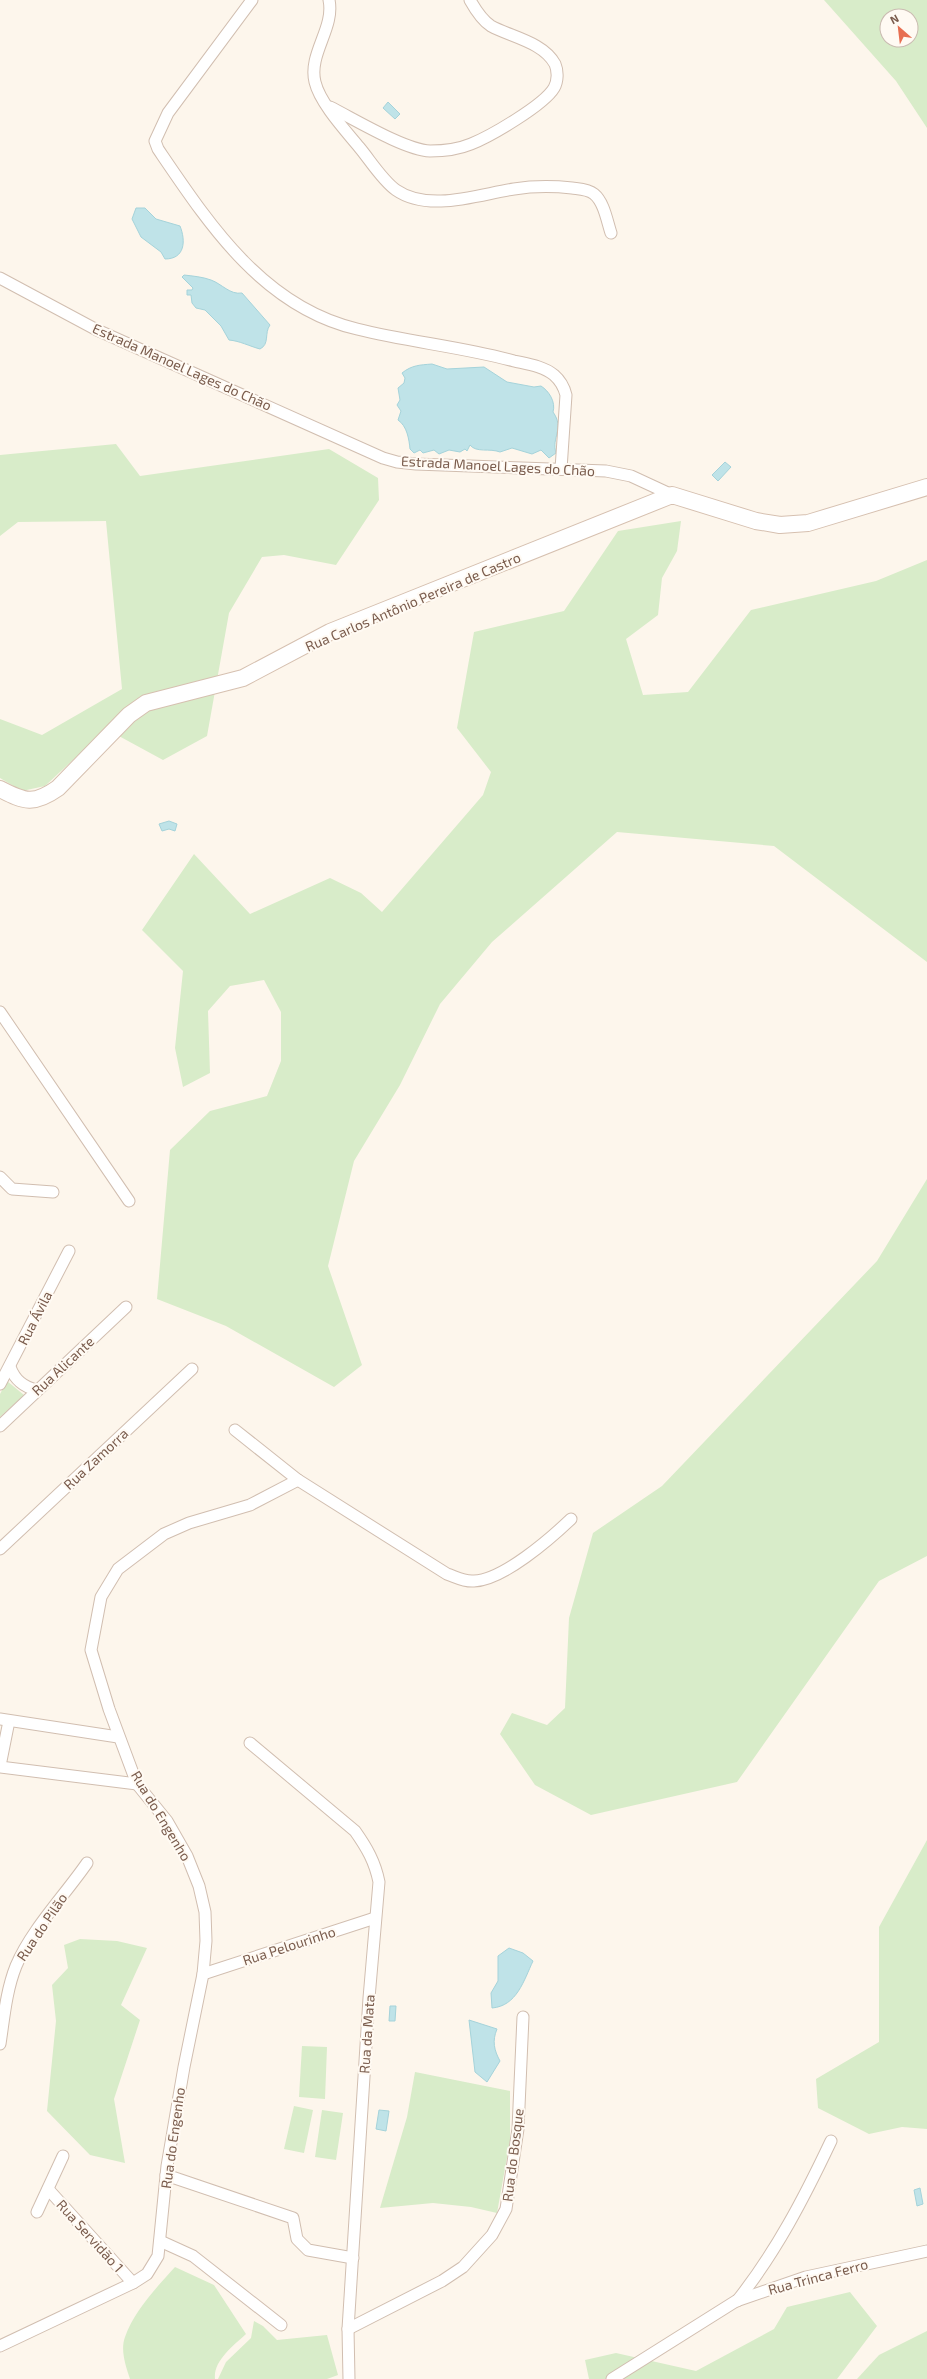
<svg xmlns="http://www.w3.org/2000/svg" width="927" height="2379" font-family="'Exo 2',sans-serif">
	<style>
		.green { fill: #d8ecc9; fill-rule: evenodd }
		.water { fill: #bfe3e8; stroke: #a5d3da }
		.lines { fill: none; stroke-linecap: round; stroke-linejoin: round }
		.street-casing { stroke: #d1beb0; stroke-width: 13 }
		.secondary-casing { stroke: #d6c0b0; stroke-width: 18 }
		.street { stroke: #fff; stroke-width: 11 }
		.secondary { stroke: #fff; stroke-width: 16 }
		.labels { text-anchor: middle; stroke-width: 4; stroke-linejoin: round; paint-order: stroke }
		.street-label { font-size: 14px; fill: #7a5c4d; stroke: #fffaf3 }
	</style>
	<rect width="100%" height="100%" fill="#fdf6ec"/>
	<g class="green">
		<path d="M824,0H927V128L896,81ZM887,16H911V40H887Z"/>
		<path d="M116,444L140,476L329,449L378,478L379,500L336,565L284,555L262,557L229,613L207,736L163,760L106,729L45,786L22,791L0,778V719L42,735L122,689L106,521L18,522L0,536V455Z"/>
		<path d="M681,521L677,551L662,578L658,615L626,639L643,695L688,692L751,610L876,581L927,560V962L774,846L617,832L492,942L440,1004L400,1085L354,1161L328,1266L362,1365L334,1387L226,1326L157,1299L170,1150L210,1111L267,1096L281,1061V1012L264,980L230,986L208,1011L210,1073L183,1087L175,1048L183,971L142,930L194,854L250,914L330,878L361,893L382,912L483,795L491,772L457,728L474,632L564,611L618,531Z"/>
		<path d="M927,1179V1556L879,1581L737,1782L591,1815L535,1785L500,1734L512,1713L547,1725L565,1708L569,1618L593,1533L662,1486L877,1261Z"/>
		<path d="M7,1381L24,1395L0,1417V1394Z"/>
		<path d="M927,1840V2129L902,2127L869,2134L818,2108L816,2079L879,2042V1927Z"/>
		<path d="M80,1939L117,1941L147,1948L121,2005L140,2020L114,2099L125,2163L90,2155L47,2111L56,2021L52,1985L68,1968L64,1945Z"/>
		<path d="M302,2046L327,2047L325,2099L299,2097Z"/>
		<path d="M415,2072L510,2091V2141L497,2213L471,2207L433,2203L380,2208L407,2117Z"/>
		<path d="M294,2106L313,2110L304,2153L284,2149Z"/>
		<path d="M322,2110L343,2113L336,2160L315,2157Z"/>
		<path d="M175,2267L214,2285L246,2334C233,2346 213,2361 215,2379H130C126,2367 120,2350 125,2337C134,2311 157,2287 175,2267Z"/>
		<path d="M850,2292L877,2326L837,2379H589L585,2360L616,2353L696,2371L774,2329L787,2307Z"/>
		<path d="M254,2321L263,2326L277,2340L327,2335L338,2375L327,2379H218L226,2362L251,2338Z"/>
		<path d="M927,2331V2379H857L879,2355Z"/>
	</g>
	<g class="water">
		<path d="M388,102L400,114L395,119L383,108Z"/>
		<path d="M136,208H145L156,219L180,226C186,241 185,259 165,259L161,252L141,237L132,219Z"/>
		<path d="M184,275C193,276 203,277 211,280C222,284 230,295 242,293L270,325C264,333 270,344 260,349C249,346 240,341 229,340L221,326L205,310L196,308L192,303L191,295H187V290H192L193,288L182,277Z"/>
		<path d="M432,364L447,369L484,367L507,382L534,387L541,386C549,391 556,402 553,412C565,429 551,437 556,453L549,458L541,450L532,454L512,448L500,452C490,448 476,453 470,445L467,451L465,449L460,452L449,450L439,454L434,450L423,453L420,450L414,453L410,449C409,439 407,426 398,420L401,411L397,405L400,400L398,388L404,383L405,378L402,373C412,365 420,365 432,364Z"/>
		<path d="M725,462L731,467L718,481L712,475Z"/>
		<path d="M169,821L177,824L175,831L169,829L162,831L159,824Z"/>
		<path d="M509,1948L523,1953L533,1961C524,1980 517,2006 492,2008L491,1993L498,1981V1956Z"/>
		<path d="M390,2006H396L395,2021H389Z"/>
		<path d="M469,2020L497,2029C492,2041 494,2050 500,2061L487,2082L475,2072Z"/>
		<path d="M379,2110L389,2111L386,2131L376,2129Z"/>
		<path d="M920,2188L923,2204L917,2206L914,2190Z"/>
	</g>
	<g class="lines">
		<defs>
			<g id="street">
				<path d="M252,0L168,113L155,141L158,149C209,224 263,307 357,329C409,342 463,347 514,361C527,364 543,366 554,375C561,381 564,387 566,395L561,469"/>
				<path d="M329,0C335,28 308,54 315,82C320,103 345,130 359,147C370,160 382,180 396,190C429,213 480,194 514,189C533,186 553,186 572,188C579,189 588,189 594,194C604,202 607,221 611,233"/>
				<path d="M330,107C354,119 405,150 430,151C443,151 459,149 471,144C491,136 544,105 554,88C558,81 558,71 555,64C543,42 511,37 491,26C482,20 475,9 470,0"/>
				<path d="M0,278L97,330L383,458L397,462L416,464L606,471L631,476L672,495"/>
				<path d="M0,1012L129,1201"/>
				<path d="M0,1177L12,1189L53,1192"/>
				<path d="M10,1367C15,1380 23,1387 37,1390"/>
				<path d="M0,1384L69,1251"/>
				<path d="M0,1426L126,1307"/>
				<path d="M235,1430L298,1480L447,1574C456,1577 464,1582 474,1581C503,1580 550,1539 571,1519"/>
				<path d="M0,1549L192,1369"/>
				<path d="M0,1719L118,1737"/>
				<path d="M250,1743L355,1831C367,1848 375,1862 379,1882L369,1998L348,2329L349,2379"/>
				<path d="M0,1766L9,1721"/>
				<path d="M0,1767L137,1784"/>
				<path d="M203,1974L375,1918"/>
				<path d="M0,2044C4,2018 6,1991 16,1966C31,1930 65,1895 87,1863"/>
				<path d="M166,2175L293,2218L297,2239L308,2250L353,2258"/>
				<path d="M48,2189L133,2283"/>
				<path d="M37,2212L63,2156"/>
				<path d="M160,2241L193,2256L281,2325"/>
				<path d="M737,2301C776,2252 804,2198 831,2141"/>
				<path d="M348,2329L442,2281L463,2267L492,2235L506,2209L518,2129L523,2017"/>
				<path d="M0,2346L133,2283L147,2274L158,2256L167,2166L184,2067L203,1974L206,1941L205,1912L199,1886L187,1856L167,1821L137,1784L109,1709L91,1650L101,1597L118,1569L164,1534L189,1523L250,1505L298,1480"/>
				<path d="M612,2379L736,2301L806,2277L927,2251"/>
			</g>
			<path id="secondary" d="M0,789C25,802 34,805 58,788L129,715L146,703L243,678L330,632L672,495L756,521L780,525L808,523L927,487"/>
		</defs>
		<use href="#street" class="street-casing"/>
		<use href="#secondary" class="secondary-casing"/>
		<use href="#street" class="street"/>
		<use href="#secondary" class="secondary"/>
	</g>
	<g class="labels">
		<g class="street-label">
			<text transform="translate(182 367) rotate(24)" y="5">Estrada Manoel Lages do Chão</text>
			<text transform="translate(498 466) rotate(3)" y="5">Estrada Manoel Lages do Chão</text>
			<text transform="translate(413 602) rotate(-23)" y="5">Rua Carlos Antônio Pereira de Castro</text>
			<text transform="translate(35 1318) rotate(-63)" y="5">Rua Ávila</text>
			<text transform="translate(63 1366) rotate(-43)" y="5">Rua Alicante</text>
			<text transform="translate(96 1459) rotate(-43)" y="5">Rua Zamorra</text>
			<text transform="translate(161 1816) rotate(59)" y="5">Rua do Engenho</text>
			<text transform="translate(42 1927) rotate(-56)" y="5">Rua do Pilão</text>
			<text transform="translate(289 1946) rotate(-18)" y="5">Rua Pelourinho</text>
			<text transform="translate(367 2034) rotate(-86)" y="5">Rua da Mata</text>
			<text transform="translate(173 2138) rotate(-82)" y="5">Rua do Engenho</text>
			<text transform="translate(513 2155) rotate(-83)" y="5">Rua do Bosque</text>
			<text transform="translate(90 2236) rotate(48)" y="5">Rua Servidão 1</text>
			<text transform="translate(818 2277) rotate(-15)" y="5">Rua Trinca Ferro</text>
		</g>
	</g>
	<g transform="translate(899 28) rotate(332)"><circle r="19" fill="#fffaf3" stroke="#cabbb1"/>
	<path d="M0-3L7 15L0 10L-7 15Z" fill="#e76f51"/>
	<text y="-6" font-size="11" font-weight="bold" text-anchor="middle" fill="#7a5c4d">N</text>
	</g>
</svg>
